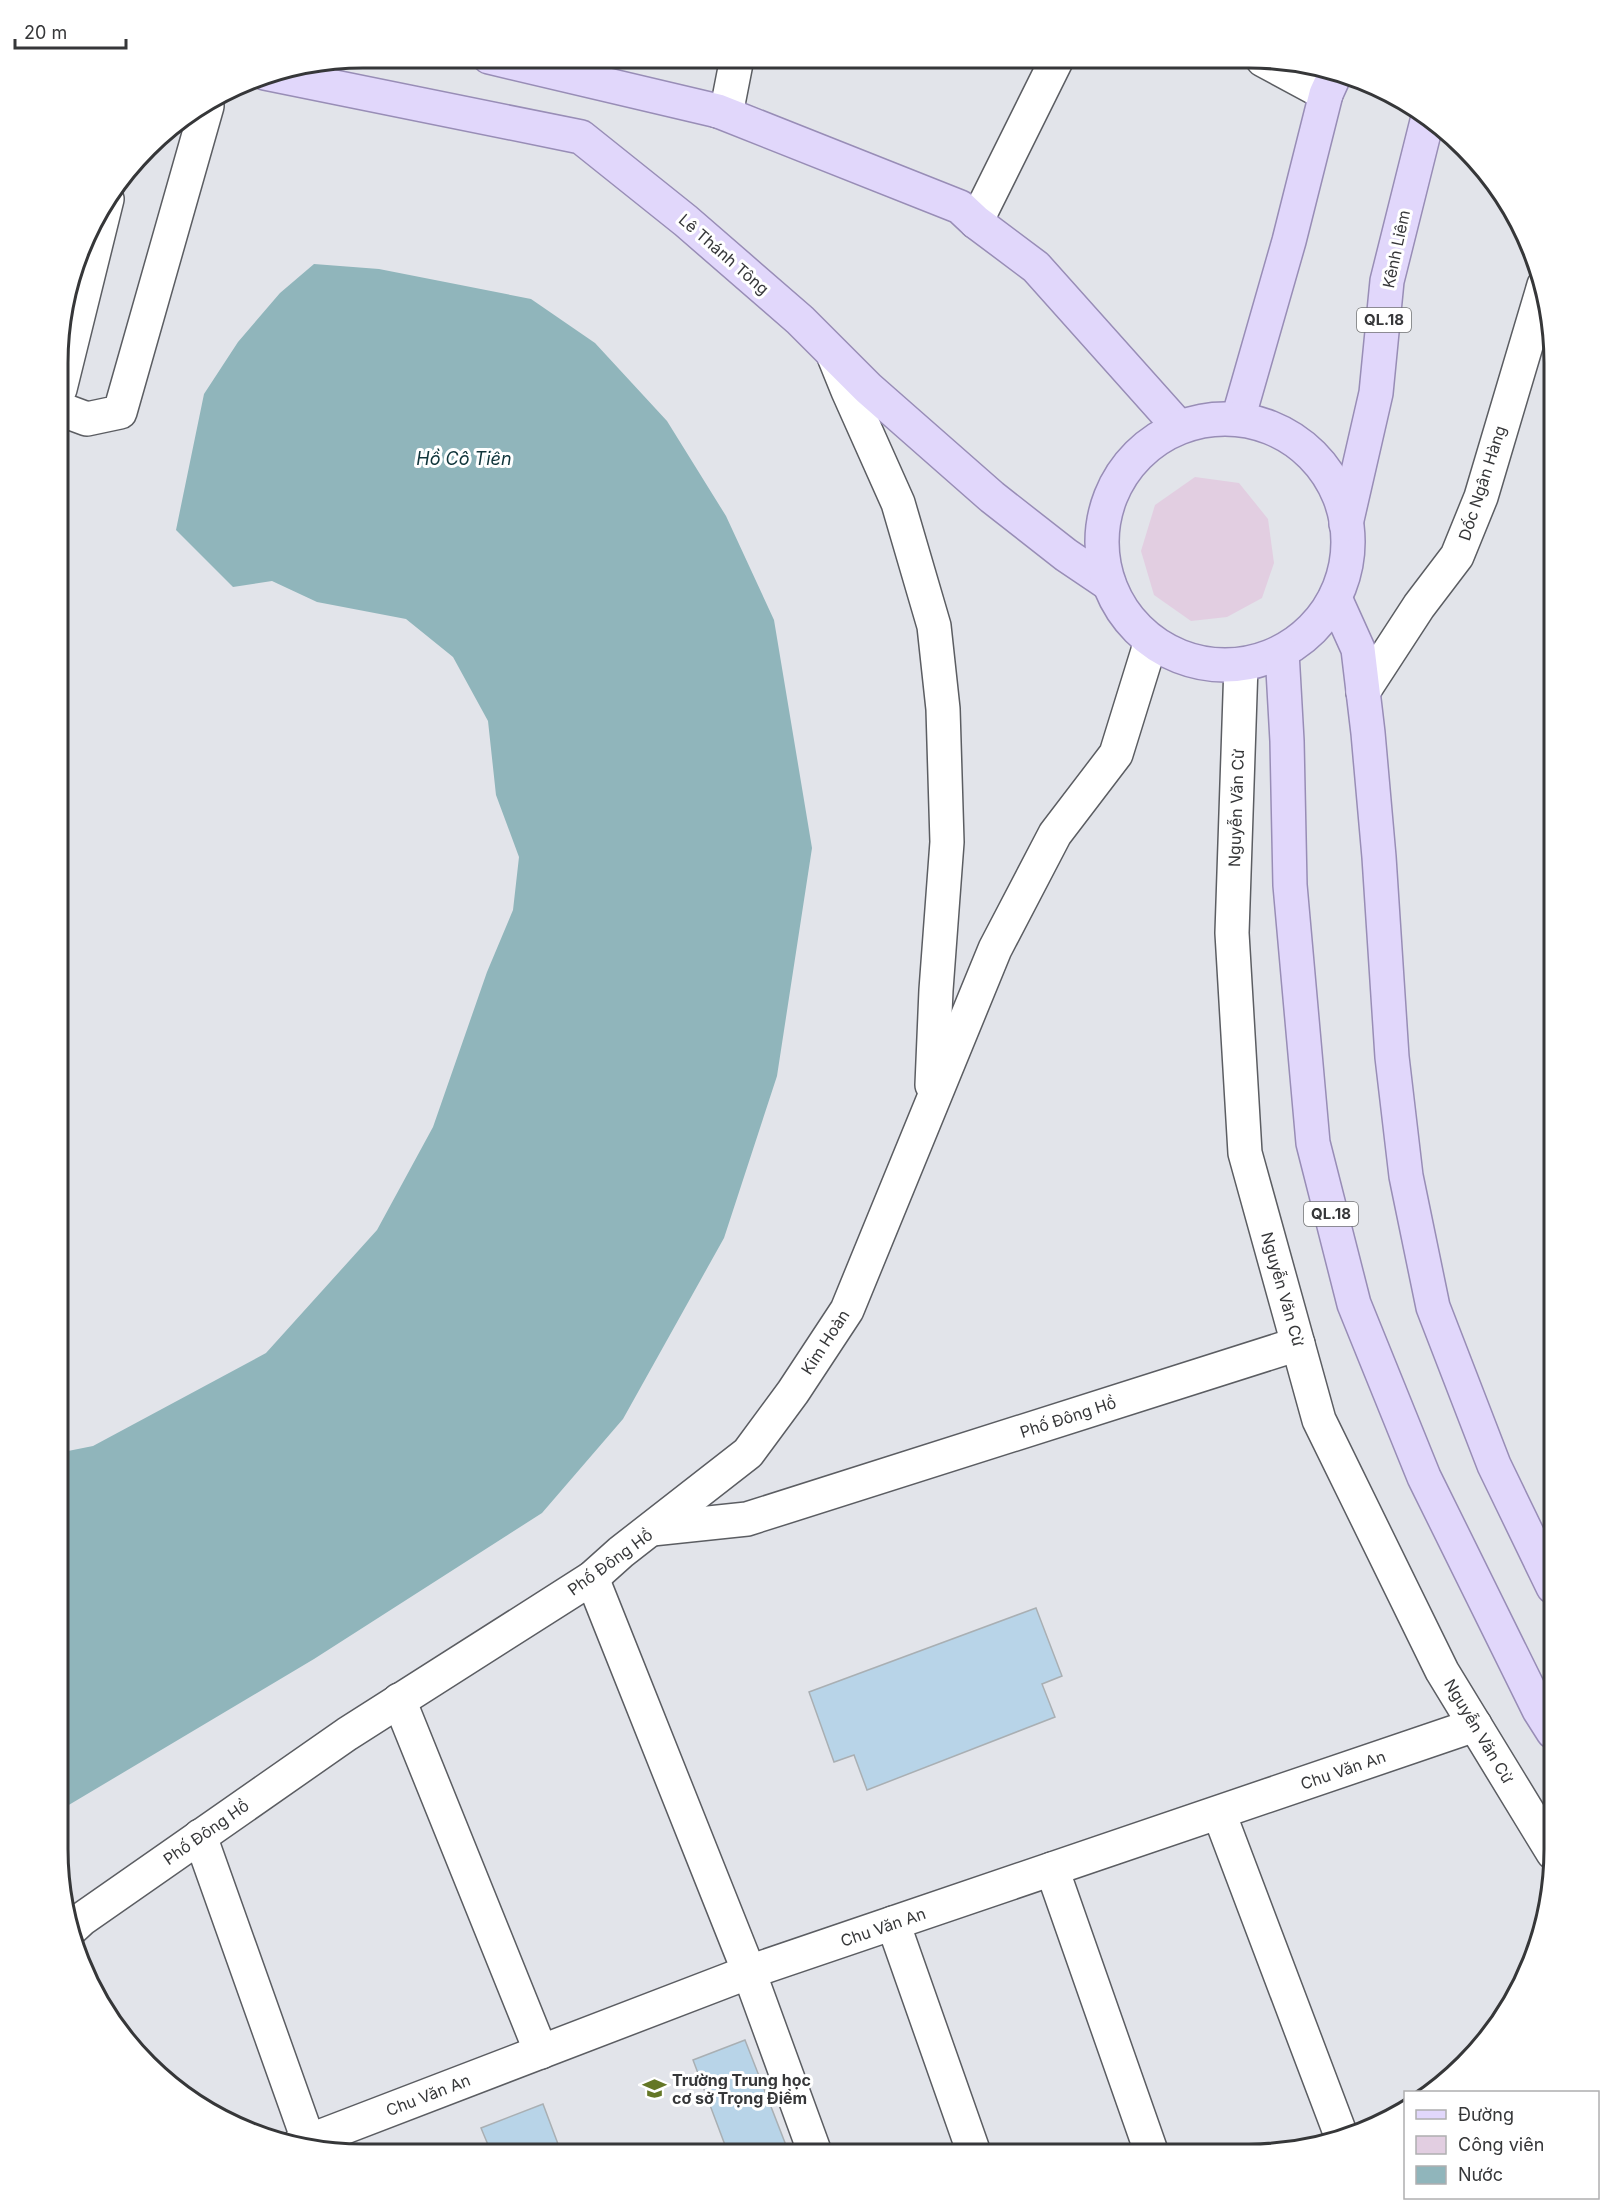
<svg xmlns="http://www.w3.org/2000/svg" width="1611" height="2211" font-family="Inter,sans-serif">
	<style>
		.green { fill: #e2cee1 }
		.water { fill: #90b5bb }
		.building { fill: #b8d4e8; stroke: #a9afb3; stroke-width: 1.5 }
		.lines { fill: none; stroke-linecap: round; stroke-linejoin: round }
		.minor-casing { stroke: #5b5d62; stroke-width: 36 }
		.major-casing { stroke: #988db6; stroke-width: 36 }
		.minor { stroke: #fff; stroke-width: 33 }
		.major { stroke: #e1d7fb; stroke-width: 33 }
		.labels { text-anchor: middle; stroke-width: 6; stroke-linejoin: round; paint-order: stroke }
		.shield { fill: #fff; stroke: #727374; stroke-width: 1.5 }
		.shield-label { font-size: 15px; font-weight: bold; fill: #363739 }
		.street-label { font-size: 16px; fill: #363739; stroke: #fff }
		.poi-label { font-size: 16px; font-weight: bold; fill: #363739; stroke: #fff; text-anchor: start }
		.water-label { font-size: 18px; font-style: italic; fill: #10353b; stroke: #fff }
		.rim { fill: none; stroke: #363739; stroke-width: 3 }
	</style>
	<rect width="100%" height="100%" fill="#e2e4ea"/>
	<path class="green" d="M1195,477L1239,483L1268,519L1274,563L1262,598L1227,617L1191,621L1154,595L1141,551L1155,505Z"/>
	<path class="water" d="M314,264L379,269L531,299L595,343L667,421L726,516L774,620L812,848L777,1076L724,1238L623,1419L542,1513L314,1659L57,1812L58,1453L93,1446L266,1353L377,1230L433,1127L487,972L513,910L519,857L496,795L488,721L453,657L406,619L317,602L272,581L233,587L176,530L204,394L238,342L280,293Z"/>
	<g class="building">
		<path d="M1036,1608L1062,1676L1042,1684L1055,1717L867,1790L854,1755L834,1762L809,1692Z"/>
		<path d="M745,2040L789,2153H728L693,2060Z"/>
		<path d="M543,2104L561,2152H491L481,2128Z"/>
	</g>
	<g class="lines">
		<defs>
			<g id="minor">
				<path d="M1263,60L1326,94"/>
				<path d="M718,111L728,104L737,58"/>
				<path d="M976,222L1057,59"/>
				<path d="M833,354L848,391L898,503L934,626L943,709L947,842L936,990L932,1085"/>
				<path d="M60,389L107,199"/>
				<path d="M60,409L87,419L120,412L207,106"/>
				<path d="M1241,665L1232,933L1245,1153L1319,1420L1442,1671L1553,1853"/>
				<path d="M1363,692L1419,606L1457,556L1481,497L1544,285"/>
				<path d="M652,1529L747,1519L1298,1344"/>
				<path d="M592,1578L749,1972L815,2153"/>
				<path d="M399,1700L541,2052"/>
				<path d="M1219,1813L1342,2138"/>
				<path d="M200,1836L311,2148"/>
				<path d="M1052,1869L1152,2154"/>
				<path d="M893,1923L974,2153"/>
				<path d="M69,1931L82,1919L347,1734L592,1578L621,1552L748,1453L793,1392L847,1310L995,949L1055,834L1116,754L1151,641"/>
				<path d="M298,2145L749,1972L1475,1725"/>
			</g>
			<g id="major">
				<path d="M489,57L718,111L960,207L976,222L1036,267L1179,427"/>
				<path d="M265,73L581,137L686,221L800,320L868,388L992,497L1066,555L1109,584"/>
				<path d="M1238,419L1289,241L1326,94L1336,72"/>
				<circle cx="1225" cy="542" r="123"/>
				<path d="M1346,524L1376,393L1387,281L1428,117"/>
				<path d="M1335,598L1358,649L1368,733L1379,857L1392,1057L1406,1176L1433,1307L1494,1465L1553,1587"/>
				<path d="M1282,652L1287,741L1290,885L1313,1143L1354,1304L1424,1477L1539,1710L1553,1732"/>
			</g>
		</defs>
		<use href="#minor" class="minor-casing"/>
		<use href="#major" class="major-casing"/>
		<use href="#minor" class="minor"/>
		<use href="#major" class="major"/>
	</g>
	<defs>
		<symbol id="school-bare" viewBox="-9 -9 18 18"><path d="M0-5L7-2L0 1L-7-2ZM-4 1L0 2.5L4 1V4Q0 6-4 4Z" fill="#647726" stroke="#fff" stroke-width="2.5" paint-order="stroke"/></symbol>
	</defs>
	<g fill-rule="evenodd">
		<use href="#school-bare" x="638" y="2072" width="33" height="33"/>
	</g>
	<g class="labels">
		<g class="shield">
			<rect x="1357" y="308" width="54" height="24" rx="4.5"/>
			<rect x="1304" y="1202" width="54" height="24" rx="4.5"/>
		</g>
		<g class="shield-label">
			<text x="1384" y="325">QL.18</text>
			<text x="1331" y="1219">QL.18</text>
		</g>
		<g class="street-label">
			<text transform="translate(1396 249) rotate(-78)" y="6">Kênh Liêm</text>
			<text transform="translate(724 254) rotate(41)" y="6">Lê Thánh Tông</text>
			<text transform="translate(1482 483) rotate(-72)" y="6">Dốc Ngân Hàng</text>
			<text transform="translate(1236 808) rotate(-88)" y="6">Nguyễn Văn Cừ</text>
			<text transform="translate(1283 1289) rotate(74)" y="6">Nguyễn Văn Cừ</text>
			<text transform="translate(825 1342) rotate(-57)" y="6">Kim Hoàn</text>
			<text transform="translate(1068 1417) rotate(-18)" y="6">Phố Đông Hồ</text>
			<text transform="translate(610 1562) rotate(-36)" y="6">Phố Đông Hồ</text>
			<text transform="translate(1479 1731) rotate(59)" y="6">Nguyễn Văn Cừ</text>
			<text transform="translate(1343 1770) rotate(-19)" y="6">Chu Văn An</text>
			<text transform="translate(206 1832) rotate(-35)" y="6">Phố Đông Hồ</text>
			<text transform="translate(883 1927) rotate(-19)" y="6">Chu Văn An</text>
			<text transform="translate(428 2095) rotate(-21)" y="6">Chu Văn An</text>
		</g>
		<g class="poi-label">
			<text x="672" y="2086">Trường Trung học<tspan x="672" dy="18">cơ sở Trọng Điểm</tspan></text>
		</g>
		<g class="water-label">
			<text x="464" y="465">Hồ Cô Tiên</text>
		</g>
	</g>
	<path d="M0 0H1611V2211H0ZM363 68H1249A295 295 0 0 1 1544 363V1849A295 295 0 0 1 1249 2144H363A295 295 0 0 1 68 1849V363A295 295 0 0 1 363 68Z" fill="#fff" fill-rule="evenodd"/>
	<path class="rim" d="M363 68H1249A295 295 0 0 1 1544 363V1849A295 295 0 0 1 1249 2144H363A295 295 0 0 1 68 1849V363A295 295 0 0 1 363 68Z"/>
	<rect x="1404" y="2091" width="195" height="108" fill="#ffffff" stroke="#afafb0" stroke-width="1.5"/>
	<rect x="1416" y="2110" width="30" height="9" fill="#e1d7fb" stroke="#afafb0" stroke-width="1.5"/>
	<text x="1458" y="2121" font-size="18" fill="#363739">Đường</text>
	<rect x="1416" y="2136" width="30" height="18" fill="#e2cee1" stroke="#afafb0" stroke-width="1.5"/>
	<text x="1458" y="2151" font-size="18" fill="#363739">Công viên</text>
	<rect x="1416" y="2166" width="30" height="18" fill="#90b5bb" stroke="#afafb0" stroke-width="1.5"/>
	<text x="1458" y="2181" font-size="18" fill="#363739">Nước</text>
	<path d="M15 39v9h111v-9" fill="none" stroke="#363739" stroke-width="3"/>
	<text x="24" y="39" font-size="18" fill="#363739" stroke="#ffffff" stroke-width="4.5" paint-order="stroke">20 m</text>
</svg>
